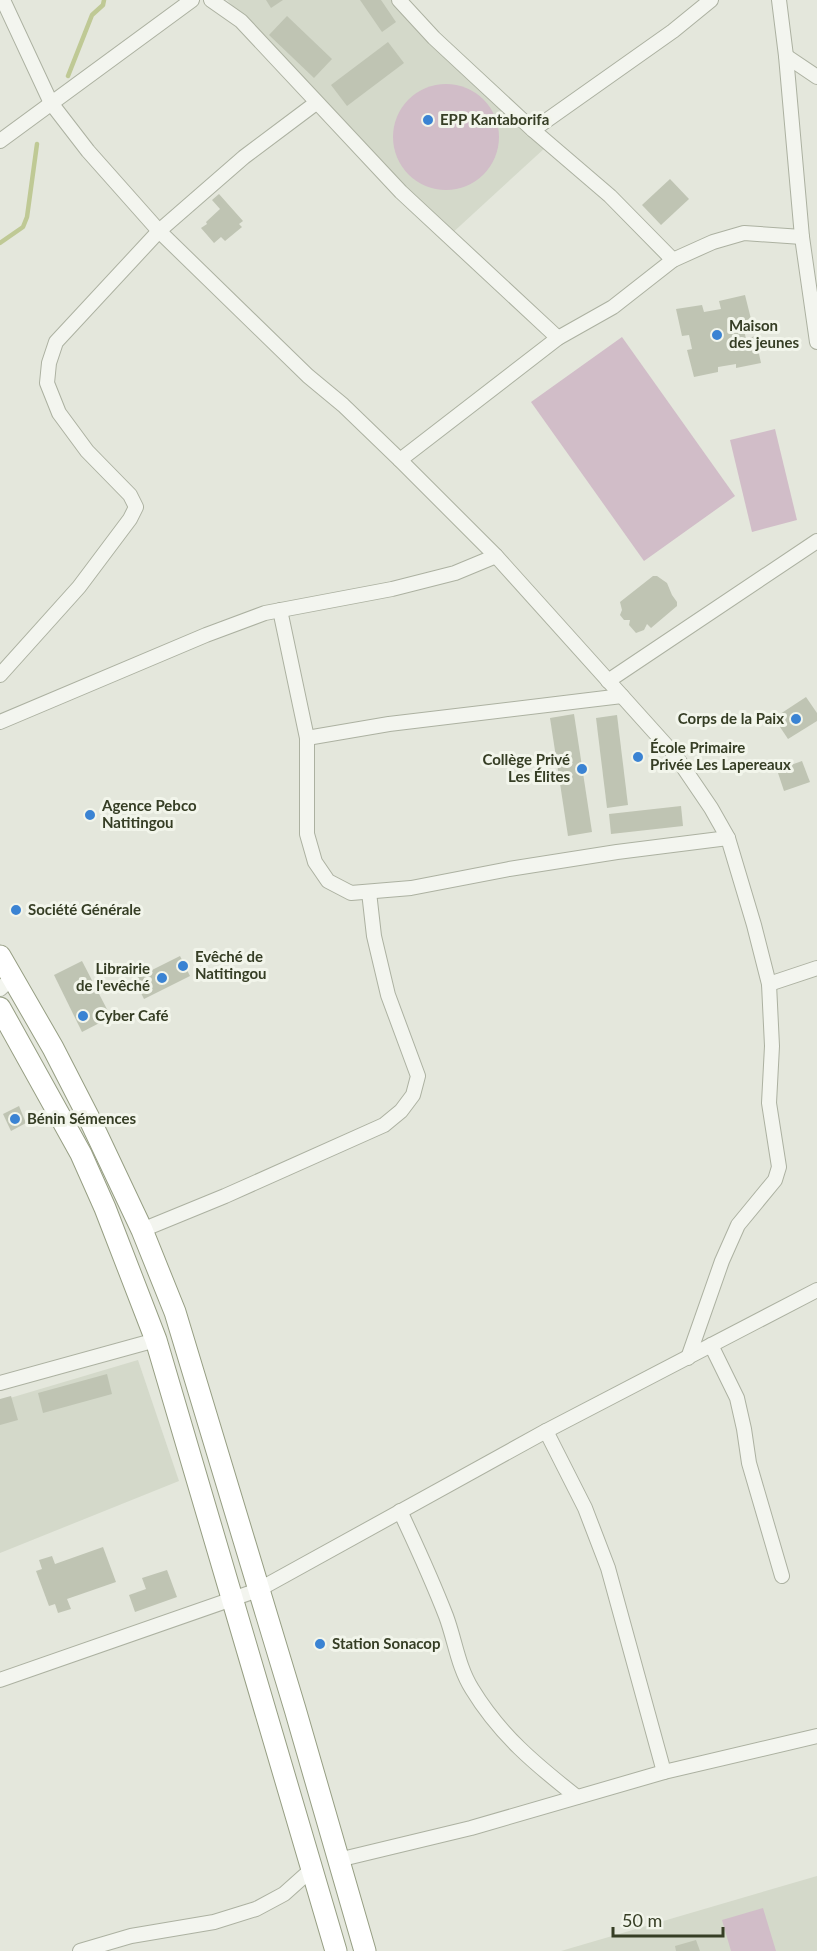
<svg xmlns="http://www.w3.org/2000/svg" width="817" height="1951" font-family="Lato,sans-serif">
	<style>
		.built { fill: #d4d9ca }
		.green { fill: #d1bdc8 }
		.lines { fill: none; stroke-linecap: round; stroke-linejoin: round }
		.stream { stroke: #bfc995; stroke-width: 4.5 }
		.building { fill: #bfc4b3 }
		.minor-casing { stroke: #acb1a1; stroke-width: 16 }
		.trunk-casing { stroke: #969e83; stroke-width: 23 }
		.minor { stroke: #f3f5ef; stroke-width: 14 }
		.trunk { stroke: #fff; stroke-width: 21 }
		.poi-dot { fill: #3a83d3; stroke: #f2f5eb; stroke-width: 2 }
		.labels { text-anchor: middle; stroke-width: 6; stroke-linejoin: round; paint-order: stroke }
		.poi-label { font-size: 15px; font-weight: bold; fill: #363e25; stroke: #f2f5eb; text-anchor: start }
	</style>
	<rect width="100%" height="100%" fill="#e4e7dc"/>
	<g class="built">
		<path d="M227,0H394L546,147L449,236Z"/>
		<path d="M138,1360L179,1481L0,1553V1401Z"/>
		<path d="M817,1876V1951H561L636,1929Z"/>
	</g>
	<g class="green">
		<circle cx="446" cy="137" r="53"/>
		<path d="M622,337L735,496L644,561L531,402Z"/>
		<path d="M775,429L797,520L752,532L730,440Z"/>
		<path d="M763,1908L776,1951H731L722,1920Z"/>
	</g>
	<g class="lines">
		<g class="stream">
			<path d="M68,76L92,15L103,5L104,0"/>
			<path d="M0,243L23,227L27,217L37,144"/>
		</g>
	</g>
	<g class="building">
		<path d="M266,0H283L271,8Z"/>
		<path d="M360,0H381L396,22L382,32Z"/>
		<path d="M287,16L332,59L314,78L269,35Z"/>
		<path d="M388,42L404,63L347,106L331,85Z"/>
		<path d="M670,179L689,199L661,225L642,205Z"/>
		<path d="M219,194L243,221L239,224L242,227L225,241L221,237L214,243L201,228L207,224L206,222L220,209L212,200Z"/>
		<path d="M745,295L751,319L742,321L746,339L755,336L761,363L736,368V364L718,367V372L694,377L687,350L692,349L689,335L682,336L676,309L702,305L704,312L721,309L719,301Z"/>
		<path d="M653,576H657L667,583L672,595L677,602V606L651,628L647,624L644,630L636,633L629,625L630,620H624L620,615L622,610L620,602Z"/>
		<path d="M806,697L817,713V721L788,739L774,718Z"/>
		<path d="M574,714L592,832L568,836L550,718Z"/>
		<path d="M617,715L628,805L607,808L596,718Z"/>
		<path d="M802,761L810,782L784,791L777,770Z"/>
		<path d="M681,806L683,826L611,834L609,814Z"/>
		<path d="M180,956L190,976L144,999L134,979Z"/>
		<path d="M82,961L111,1017L82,1032L54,975Z"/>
		<path d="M19,1106L26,1123L11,1131L3,1114Z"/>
		<path d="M107,1374L112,1394L43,1413L38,1393Z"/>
		<path d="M11,1396L18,1420L0,1425V1399Z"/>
		<path d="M103,1547L116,1582L67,1599L71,1609L58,1613L55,1604L49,1606L36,1571L42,1569L39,1560L52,1556L55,1564Z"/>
		<path d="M167,1570L177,1597L135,1612L129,1595L146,1589L142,1578Z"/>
		<path d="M696,1940L700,1951H676L675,1946Z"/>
	</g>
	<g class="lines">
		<defs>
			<g id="minor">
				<path d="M3,0L51,103L88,151L159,231L308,376L343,405L400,460L496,556L675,755L711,808L728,838L754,925L769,984L772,1046L769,1103L779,1167L775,1180L738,1225L722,1261L688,1358"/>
				<path d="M211,0L241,21L401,192L558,338"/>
				<path d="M399,0L434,38L533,130L610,196L673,260"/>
				<path d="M779,0L786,56L802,237L817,342"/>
				<path d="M786,56L817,77"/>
				<path d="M533,130L673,31L711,0"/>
				<path d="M0,141L192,0"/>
				<path d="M400,460L558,338L613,307L673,260L713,242L744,233L802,237"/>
				<path d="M280,610L307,738V834L315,862L328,881L351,893L411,888L509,869L617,852L728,838"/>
				<path d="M0,675L79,587L130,519L136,507L130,495L87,451L59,413L47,383L49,363L56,342L159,231L244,157L316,103"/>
				<path d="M608,681L817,541"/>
				<path d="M0,722L206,635L265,613L392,589L455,573L496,556"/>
				<path d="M307,738L389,724L622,696"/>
				<path d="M769,984L817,968"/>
				<path d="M0,989L13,977"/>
				<path d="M142,1230L225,1196L384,1125L401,1111L413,1095L418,1076L388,995L374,936L369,892"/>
				<path d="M711,1345L737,1398L744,1429L749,1463L782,1576"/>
				<path d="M0,1383L156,1340"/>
				<path d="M546,1431L585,1508L608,1568L664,1772L817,1736"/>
				<path d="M400,1511C416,1545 432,1580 446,1616C455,1640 458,1667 472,1689C500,1735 535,1764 577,1797"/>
				<path d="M0,1680L258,1590L546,1431L817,1290"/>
				<path d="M338,1860L471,1828L664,1772"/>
				<path d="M80,1951L131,1936L214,1922L256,1909L284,1894L312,1869"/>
			</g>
			<g id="trunk">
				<path d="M0,956L53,1048L90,1120L142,1230L175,1312L295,1709L365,1951"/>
				<path d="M0,1008L81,1154L105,1208L156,1340L336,1951"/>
			</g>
		</defs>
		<use href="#minor" class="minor-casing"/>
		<use href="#trunk" class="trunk-casing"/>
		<use href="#minor" class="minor"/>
		<use href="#trunk" class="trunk"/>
	</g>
	<g class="poi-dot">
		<circle cx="428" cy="120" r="6"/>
		<circle cx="717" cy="335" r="6"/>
		<circle cx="796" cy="719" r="6"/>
		<circle cx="638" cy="757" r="6"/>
		<circle cx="582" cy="769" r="6"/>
		<circle cx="90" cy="815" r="6"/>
		<circle cx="16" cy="910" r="6"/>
		<circle cx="183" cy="966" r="6"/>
		<circle cx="162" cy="978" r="6"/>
		<circle cx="83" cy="1016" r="6"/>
		<circle cx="15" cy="1119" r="6"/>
		<circle cx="320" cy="1644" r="6"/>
	</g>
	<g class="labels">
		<g class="poi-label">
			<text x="440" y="125">EPP Kantaborifa</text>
			<text x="729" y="331">Maison<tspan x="729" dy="17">des jeunes</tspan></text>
			<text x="784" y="724" text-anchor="end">Corps de la Paix</text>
			<text x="650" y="753">École Primaire<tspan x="650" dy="17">Privée Les Lapereaux</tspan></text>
			<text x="570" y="765" text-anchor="end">Collège Privé<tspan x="570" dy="17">Les Élites</tspan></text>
			<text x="102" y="811">Agence Pebco<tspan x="102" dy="17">Natitingou</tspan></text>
			<text x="28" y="915">Société Générale</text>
			<text x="195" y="962">Evêché de<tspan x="195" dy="17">Natitingou</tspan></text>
			<text x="150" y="974" text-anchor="end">Librairie<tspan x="150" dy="17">de l'evêché</tspan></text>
			<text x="95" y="1021">Cyber Café</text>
			<text x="27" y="1124">Bénin Sémences</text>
			<text x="332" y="1649">Station Sonacop</text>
		</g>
	</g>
	<path d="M613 1927v9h110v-9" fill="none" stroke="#363e25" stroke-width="3"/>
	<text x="622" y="1927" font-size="18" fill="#363e25" stroke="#f2f5eb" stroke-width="4.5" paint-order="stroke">50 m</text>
</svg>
